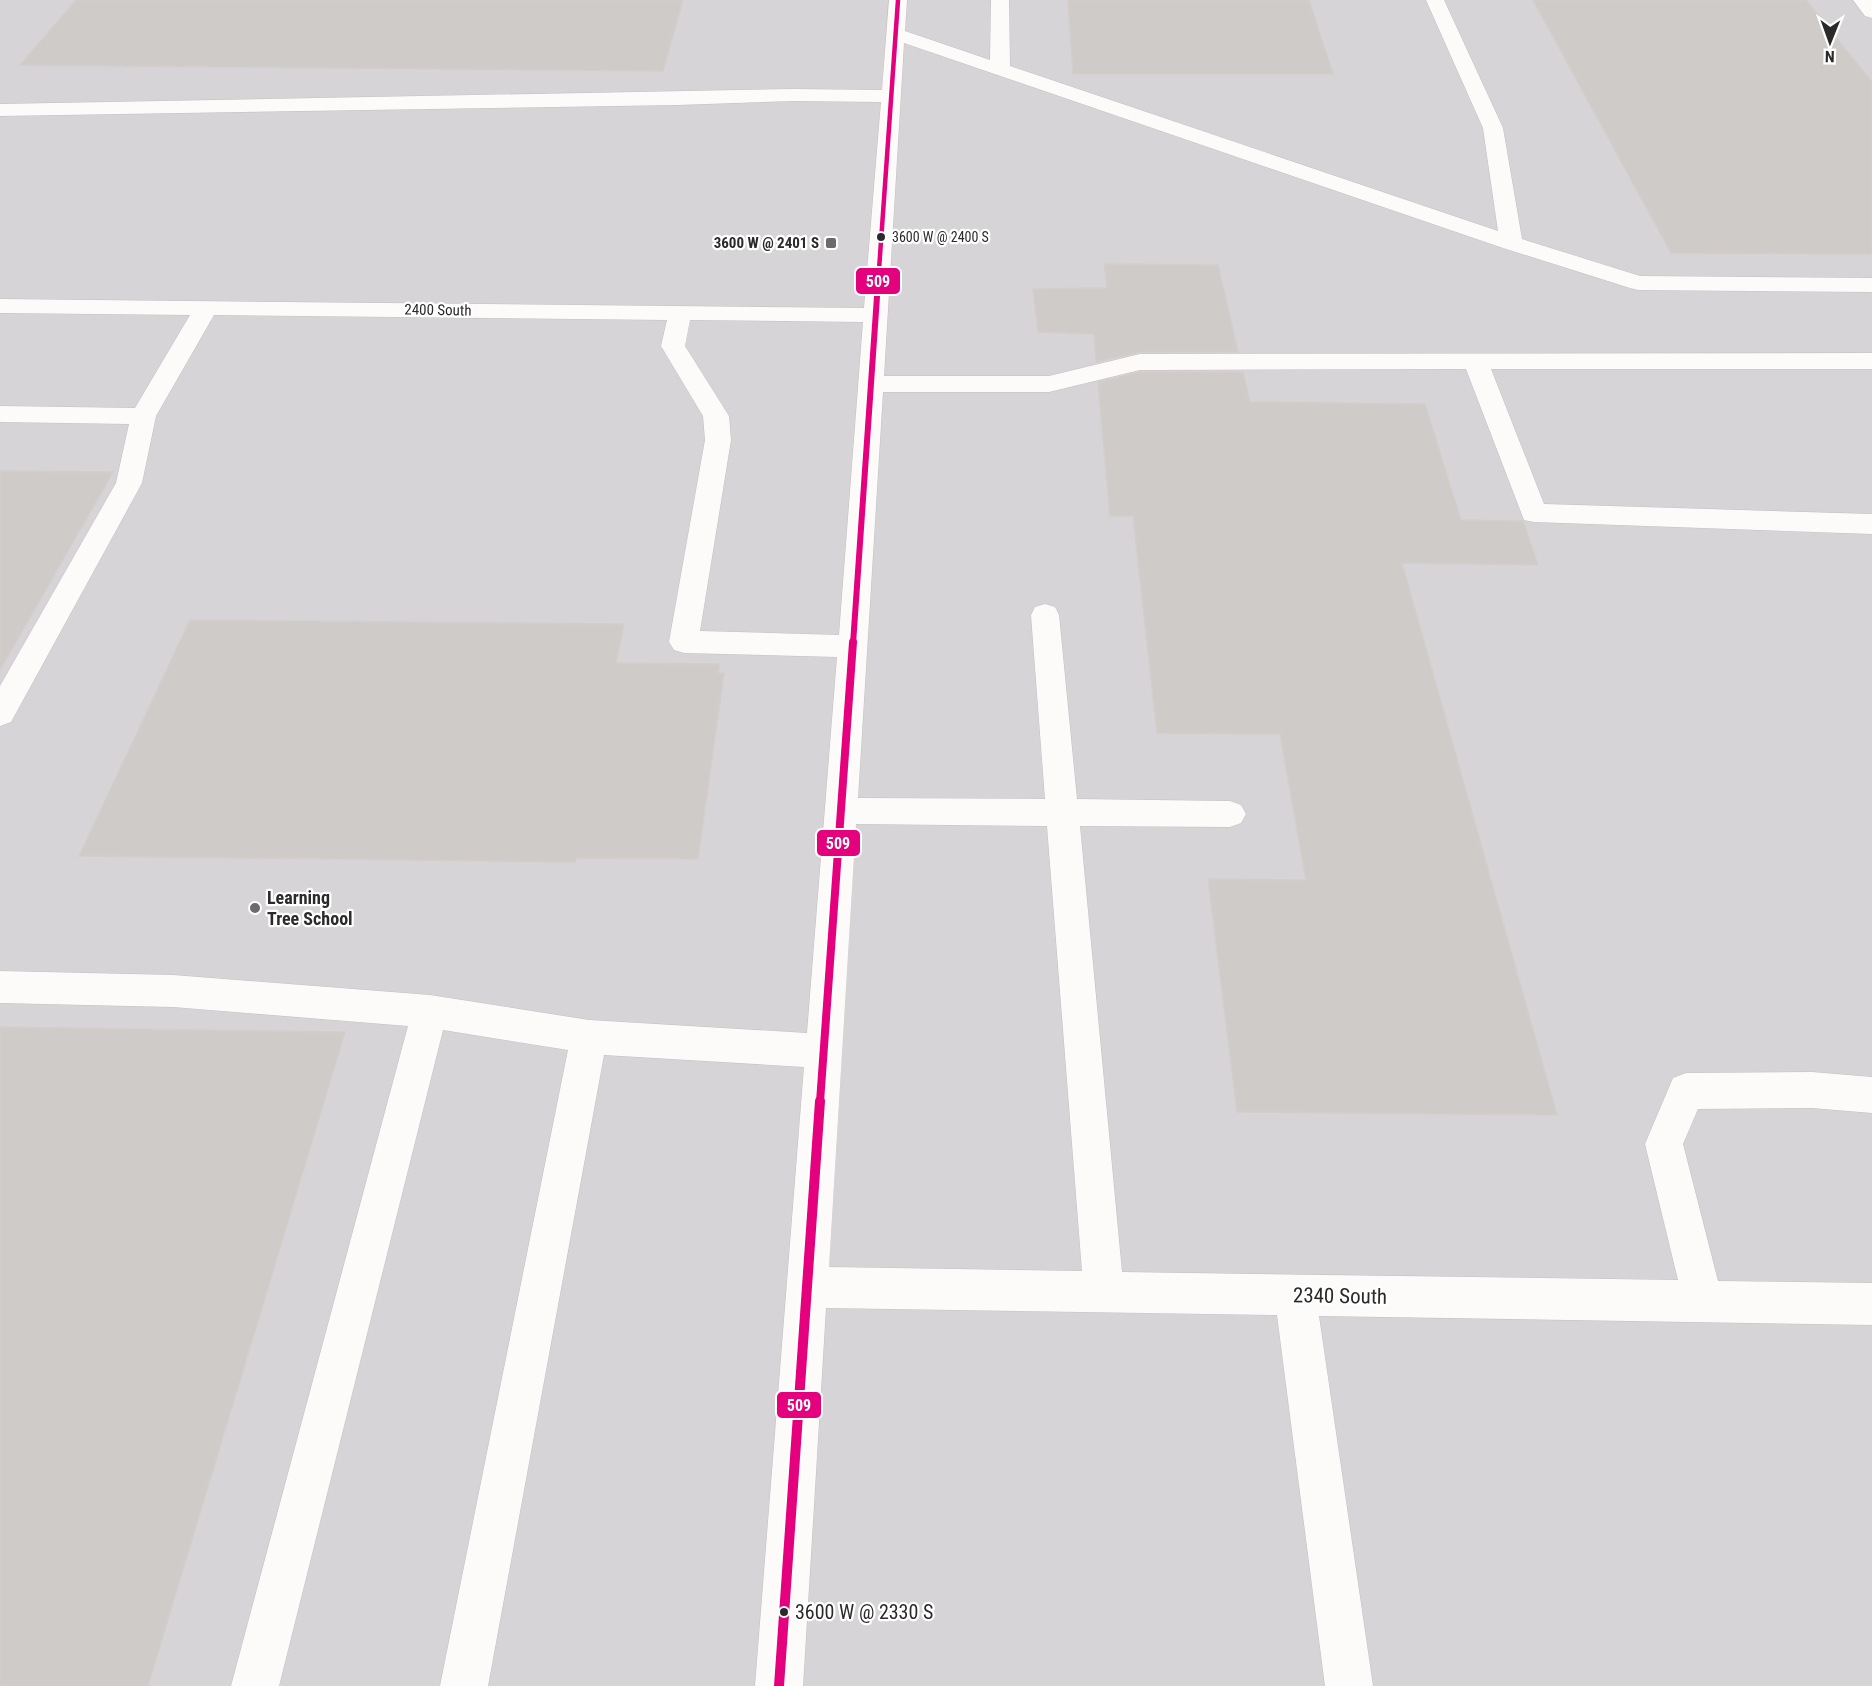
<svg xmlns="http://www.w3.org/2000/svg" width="1872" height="1686" font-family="'Roboto Condensed',sans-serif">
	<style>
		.industrial { fill: #d7d4d7 }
		.building { fill: #cfcbc9; stroke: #d3cecc; stroke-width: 1.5 }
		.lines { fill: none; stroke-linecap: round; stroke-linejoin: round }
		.minor-casing { stroke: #c2c1c1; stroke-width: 1 }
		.minor { fill: #fcfbfa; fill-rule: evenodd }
		.bus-1-far3-casing { stroke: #fff; stroke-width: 8 }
		.bus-1-far2-casing { stroke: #fff; stroke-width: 10 }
		.bus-1-far1-casing { stroke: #fff; stroke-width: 12 }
		.bus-1-casing { stroke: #fff; stroke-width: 14 }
		.bus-1-far3 { stroke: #e5007d; stroke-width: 4.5 }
		.bus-1-far2 { stroke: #e5007d; stroke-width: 6 }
		.bus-1-far1 { stroke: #e5007d; stroke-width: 8 }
		.bus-1 { stroke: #e5007d; stroke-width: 10 }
		.bus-dot { fill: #2a2a2a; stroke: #fff; stroke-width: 2 }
		.poi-dot { fill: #6c6a6a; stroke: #fff; stroke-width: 2 }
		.labels { text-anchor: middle; stroke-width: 4.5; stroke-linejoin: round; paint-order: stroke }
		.far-bus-label { font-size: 14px; fill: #2a2a2a; stroke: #fff; text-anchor: start }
		.far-poi-label { font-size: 15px; font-weight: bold; fill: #2a2a2a; stroke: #fff; text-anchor: end }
		.far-street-label { font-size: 15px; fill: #2a2a2a; stroke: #fff }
		.poi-label { font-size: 18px; font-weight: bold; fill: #2a2a2a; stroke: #fff; text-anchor: start }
		.near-bus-label { font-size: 20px; fill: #2a2a2a; stroke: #fff; text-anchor: start }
		.near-street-label { font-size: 21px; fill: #2a2a2a; stroke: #fff }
		.line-badge { stroke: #fff; stroke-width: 2 }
		.badge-label { font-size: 16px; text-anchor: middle; font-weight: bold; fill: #fff }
	</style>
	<rect width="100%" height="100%" fill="#e8e2e0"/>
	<rect class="industrial" x="0" y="0" width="1872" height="1686"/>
	<g class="building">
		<path d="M76,0H683L663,71L20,65Z"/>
		<path d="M1068,0H1309L1333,74H1073Z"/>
		<path d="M1533,0H1806L1872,82V254L1671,253Z"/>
		<path d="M1104,264L1218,265L1238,352H1140L1096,362L1094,334L1038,332L1033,289L1107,288Z"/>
		<path d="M1140,372H1243L1250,402L1425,404L1461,520L1523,521L1538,565L1402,563L1557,1115L1237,1112L1208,879L1306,880L1280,734L1157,733L1133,516H1110L1098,382Z"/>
		<path d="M0,471L113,472L0,670Z"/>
		<path d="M190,620L624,624L616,663L720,664L718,673H724L698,859L576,858L575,862L79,856Z"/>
		<path d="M0,1027L345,1032L148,1686H0Z"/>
	</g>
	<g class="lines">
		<defs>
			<g id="minor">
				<path d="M889,0H907L905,31L990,60L991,0H1009L1010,66L1498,231L1483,128L1426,0H1444L1503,128L1522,239L1640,276L1872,278V292L1638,290L1630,288L1503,248L904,43L884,376H1049L1140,354L1872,353V369H1491L1544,504L1872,514V534L1534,522L1524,520L1466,369L1140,370L1049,392H883L858,798L1045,799L1031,615L1035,607L1045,604L1055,607L1059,615L1077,799L1230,801L1241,805L1246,814L1241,823L1230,827L1080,826L1122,1272L1678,1280L1645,1144L1673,1078L1686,1073L1812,1072L1872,1077V1113L1812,1108L1698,1109L1683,1144L1718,1281L1872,1283V1325L1319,1316L1373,1686H1325L1277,1315L826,1308L803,1686H755L804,1067L604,1055L488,1686H440L568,1050L443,1030L279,1686H231L408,1026L173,1007L0,1003V971L173,975L430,995L589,1020L807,1033L837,657L684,653L674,650L669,642L705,440L703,416L661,346L667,320L214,315L156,416L142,483L11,722L0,726V686L116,483L129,424L0,422V406L135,408L190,315L0,313V299L864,308L881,102L793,101L677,105L0,116V104L793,89L882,90ZM690,320L863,322L839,635L700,631L731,440L729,416L685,346ZM856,824L1047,826L1082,1271L829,1267Z"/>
				<path d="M1853,0H1872V18L1865,16Z"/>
			</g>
		</defs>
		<use href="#minor" class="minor-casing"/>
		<use href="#minor" class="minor"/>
		<defs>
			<path id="bus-1-far3" d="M878,284L898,0"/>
			<path id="bus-1-far2" d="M853,644L878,282"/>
			<path id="bus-1-far1" d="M820,1102L853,642"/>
			<path id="bus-1" d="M779,1686L820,1101"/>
		</defs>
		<use href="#bus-1-far3" class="bus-1-far3-casing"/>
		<use href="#bus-1-far2" class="bus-1-far2-casing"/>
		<use href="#bus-1-far1" class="bus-1-far1-casing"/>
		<use href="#bus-1" class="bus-1-casing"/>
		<use href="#bus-1-far3" class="bus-1-far3"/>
		<use href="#bus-1-far2" class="bus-1-far2"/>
		<use href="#bus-1-far1" class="bus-1-far1"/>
		<use href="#bus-1" class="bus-1"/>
	</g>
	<g class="bus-dot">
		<circle cx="881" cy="237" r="5"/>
		<circle cx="784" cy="1612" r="5"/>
	</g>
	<g class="poi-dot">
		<rect x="825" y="237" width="12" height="12" rx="3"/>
		<circle cx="255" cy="908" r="6"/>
	</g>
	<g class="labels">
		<g class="far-bus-label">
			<text x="892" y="242">3600 W @ 2400 S</text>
		</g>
		<g class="far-poi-label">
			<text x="819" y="248">3600 W @ 2401 S</text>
		</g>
		<g class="far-street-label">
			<text transform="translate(438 310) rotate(1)" y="5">2400 South</text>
		</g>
		<g class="poi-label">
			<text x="267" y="904">Learning<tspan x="267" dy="21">Tree School</tspan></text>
		</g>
		<g class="near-bus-label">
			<text x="795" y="1619">3600 W @ 2330 S</text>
		</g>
		<g class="near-street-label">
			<text transform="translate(1340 1296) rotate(1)" y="7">2340 South</text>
		</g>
	</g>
	<g class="line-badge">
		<rect x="855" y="267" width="46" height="28" rx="6" fill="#e5007d"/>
		<rect x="816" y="829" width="45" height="28" rx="6" fill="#e5007d"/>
		<rect x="776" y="1391" width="46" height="28" rx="6" fill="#e5007d"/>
	</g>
	<g class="badge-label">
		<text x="878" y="287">509</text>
		<text x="838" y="849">509</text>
		<text x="799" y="1411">509</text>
	</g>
	<g transform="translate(1830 42) rotate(181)" stroke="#ffffff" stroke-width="4.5" paint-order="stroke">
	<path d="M0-4.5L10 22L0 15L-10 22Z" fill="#2a2a2a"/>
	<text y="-9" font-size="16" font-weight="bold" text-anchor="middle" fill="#2a2a2a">N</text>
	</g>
</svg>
